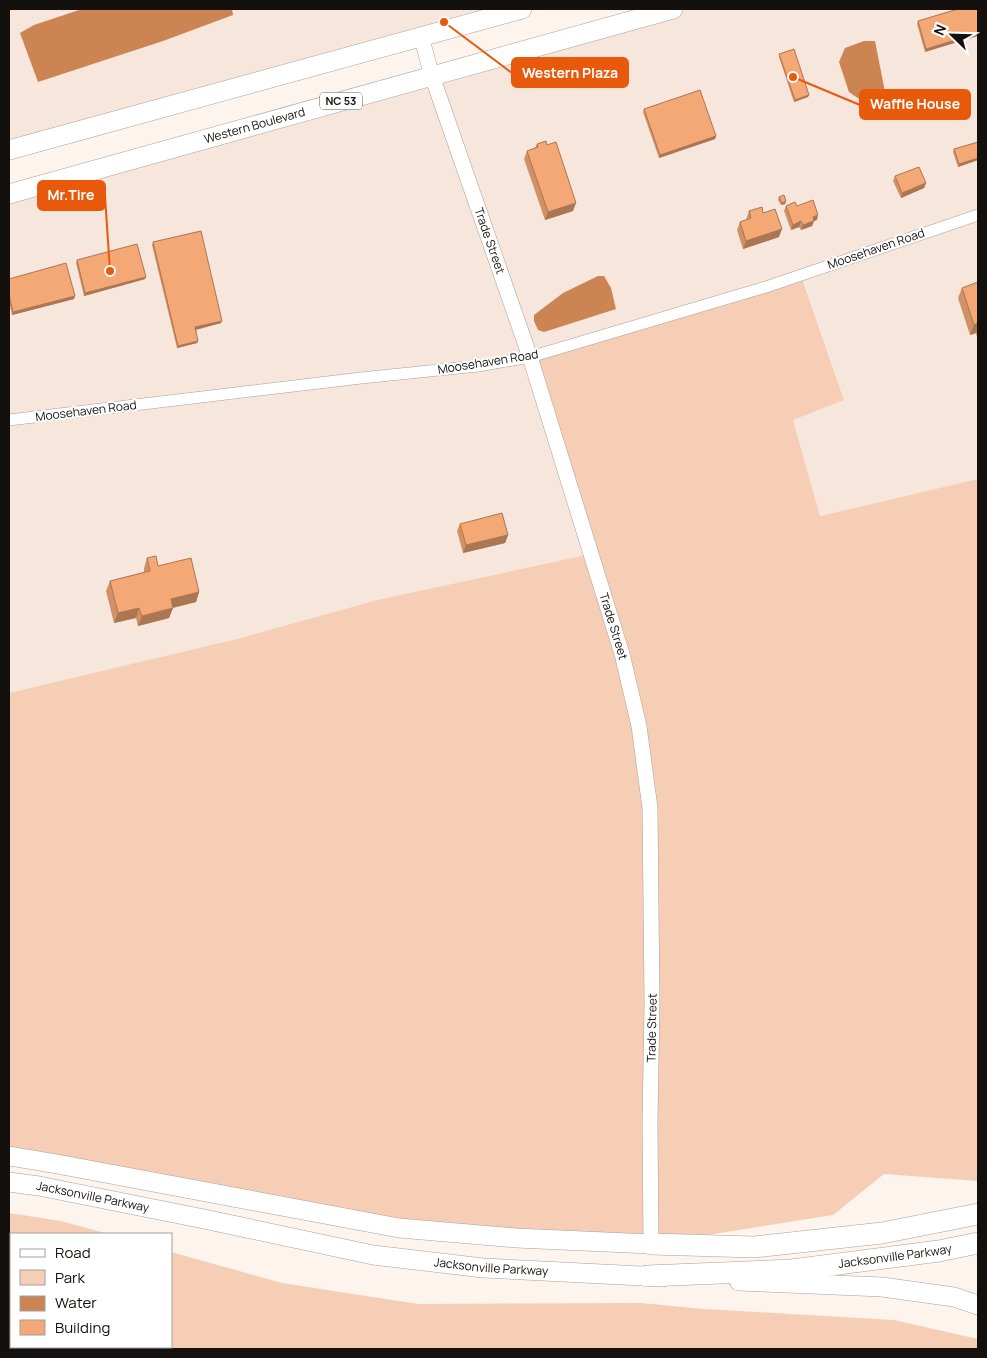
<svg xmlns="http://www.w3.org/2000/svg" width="987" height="1358" font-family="Manrope,sans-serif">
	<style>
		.built { fill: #f6e6db }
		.green { fill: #f6ceb5 }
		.water { fill: #cc8452 }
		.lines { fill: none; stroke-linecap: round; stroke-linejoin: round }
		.minor-casing { stroke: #a8a09a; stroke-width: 12 }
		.tertiary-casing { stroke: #a8a09a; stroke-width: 16 }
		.primary-casing { stroke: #a8a09a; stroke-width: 20 }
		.motorway-casing { stroke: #a8a09a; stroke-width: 22 }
		.minor { stroke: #fff; stroke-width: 11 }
		.tertiary { stroke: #fff; stroke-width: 15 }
		.primary { stroke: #fff; stroke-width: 19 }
		.motorway { stroke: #fff; stroke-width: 21 }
		.wall { fill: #d19065 }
		.shaded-wall { fill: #aa7653 }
		.building { fill: #f3a876; stroke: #aa7653 }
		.labels { text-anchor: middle; stroke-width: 4; stroke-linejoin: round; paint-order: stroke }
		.shield { fill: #fff; stroke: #5a5856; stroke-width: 1 }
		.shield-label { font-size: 11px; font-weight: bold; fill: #13100e }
		.street-label { font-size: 12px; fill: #13100e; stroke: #fff }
		.leader { fill: none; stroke: #e8590c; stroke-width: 2 }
		.callout-dot { fill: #e8590c; stroke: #fff; stroke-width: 2 }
		.callout { fill: #e8590c; stroke: #e8590c; stroke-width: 2 }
		.callout-label { font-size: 14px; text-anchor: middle; font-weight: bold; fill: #fff }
	</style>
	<rect width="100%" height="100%" fill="#fdf4ee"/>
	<g class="built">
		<path d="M9,9H522L9,150Z"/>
		<path d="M673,9H978V479L820,516L793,420L844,399L802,275L591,554L377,600L241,638L9,693V194Z"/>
	</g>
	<g class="green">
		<path d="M801,275L844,400L793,420L820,516L978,479V1181L884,1174L833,1215L651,1244L516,1238L9,1156V693L241,638L377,600L591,554L530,357Z"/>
		<path d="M9,1213L61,1221L108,1234H11V1347H171V1252L282,1283L418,1304L641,1303L704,1309L894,1320L978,1339V1349H9Z"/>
	</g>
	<g class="water">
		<path d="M82,9H232L233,15L163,41L38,82L20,33L34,25Z"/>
		<path d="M864,41H875L885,92L862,101L849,92L839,62L845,48Z"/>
		<path d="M598,276H604L611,288L616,309L544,332L538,330L534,321V315L563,293Z"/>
	</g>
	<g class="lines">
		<defs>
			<path id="minor" d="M9,420L361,378L478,366L530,357L766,287L978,215"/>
			<g id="tertiary">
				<path id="s1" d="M421,36L432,76L530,357L622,654L639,726L650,808L652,1002L650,1123L651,1244"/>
			</g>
			<g id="primary">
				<path d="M9,150L522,9"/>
				<path id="s2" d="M9,194L673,9"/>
				<path d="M9,1156L57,1164L399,1228L516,1238L651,1244"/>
				<path id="s3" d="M9,1182L39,1186L204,1219L373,1255L483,1268L662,1277"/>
				<path d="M739,1281L882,1287L954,1297L978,1305"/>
			</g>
			<g id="motorway">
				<path d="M651,1244L754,1247L882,1233L978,1214"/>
				<path id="s4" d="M647,1276L792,1270L939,1251L978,1243"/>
			</g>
		</defs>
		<use href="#minor" class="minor-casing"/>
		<use href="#tertiary" class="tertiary-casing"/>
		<use href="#primary" class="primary-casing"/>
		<use href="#motorway" class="motorway-casing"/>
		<use href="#minor" class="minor"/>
		<use href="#tertiary" class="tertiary"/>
		<use href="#primary" class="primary"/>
		<use href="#motorway" class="motorway"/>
	</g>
	<g class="wall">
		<path d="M958,9L925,52L917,24L918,21Z"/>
		<path d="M779,54L808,97L794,102L779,57Z"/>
		<path d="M644,109L716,136L715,139L659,158L643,112Z"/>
		<path d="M978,142V160L958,167L953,152L954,149Z"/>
		<path d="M537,144L573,211L545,220L524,159L527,151L535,148Z"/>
		<path d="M895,176L926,183L924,188L901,198L893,181Z"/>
		<path d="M779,197L786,201L785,204L781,205L778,200Z"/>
		<path d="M786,206H797L817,220L814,221L812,226L801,230L799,227L791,230L784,211Z"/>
		<path d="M749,211L763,213L779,237L743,249L737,230L740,222L746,220Z"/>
		<path d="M153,242L221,323L196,330L198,341L197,343L177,348L152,245Z"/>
		<path d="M77,260L146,277L145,279L84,296L76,263Z"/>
		<path d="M9,279L75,296L74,299L12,315L9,301Z"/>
		<path d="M978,282V341L976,333L970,335L958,298L962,288Z"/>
		<path d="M460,524L508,535L505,543L463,553L457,531Z"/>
		<path d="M147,558L158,566L199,592L196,602L173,608L169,618L138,626L136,618L114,623L106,591L110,581L144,572V568Z"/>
	</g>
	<g class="shaded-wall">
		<path d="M978,33V36L925,52L926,49Z"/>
		<path d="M809,95L808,97L794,102L795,100Z"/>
		<path d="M716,136L715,139L659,158L660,155Z"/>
		<path d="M978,158V160L958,167L959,164Z"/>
		<path d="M926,183L924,188L901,198L902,193Z"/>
		<path d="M786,201L785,204L781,205L782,203Z"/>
		<path d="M576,203L573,211L545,220L548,212Z"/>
		<path d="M818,215L817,220L814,221L812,226L801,230L803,225L813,217Z"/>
		<path d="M801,221L799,227L791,230L793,225Z"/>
		<path d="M782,229L779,237L743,249L746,241Z"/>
		<path d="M146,277L145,279L84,296L85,293Z"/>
		<path d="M75,296L74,299L12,315L13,312Z"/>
		<path d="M222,321L221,323L194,330L195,327Z"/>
		<path d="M978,323V326L976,333L970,335L974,325Z"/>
		<path d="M198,341L197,343L177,348L178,346Z"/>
		<path d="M508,535L505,543L463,553L466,545Z"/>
		<path d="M199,592L196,602L167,609L171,599Z"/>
		<path d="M139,608L136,618L114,623L118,613Z"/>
		<path d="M173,608L169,618L138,626L142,616Z"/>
	</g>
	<g class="building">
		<path d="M958,9H978V33L926,49L918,21Z"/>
		<path d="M794,49L809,95L795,100L779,54Z"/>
		<path d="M700,90L716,136L660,155L644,109Z"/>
		<path d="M546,141L547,145L556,142L576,203L548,212L527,151L538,147L537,144Z"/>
		<path d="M978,142V158L959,164L954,149Z"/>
		<path d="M919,167L926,183L902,193L895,176Z"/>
		<path d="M784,195L786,201L782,203L779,197Z"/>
		<path d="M813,200L818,215L813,217L814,221L803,225L801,221L793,225L786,206L795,202L797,206Z"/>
		<path d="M762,207L763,213L775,209L782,229L746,241L740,222L751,218L749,211Z"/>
		<path d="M201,231L222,321L195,327L198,341L178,346L153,242Z"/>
		<path d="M137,244L146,277L85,293L77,260Z"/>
		<path d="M66,263L75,296L13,312L9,295V279Z"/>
		<path d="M978,282V323L974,325L962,288Z"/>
		<path d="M502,513L508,535L466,545L460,524Z"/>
		<path d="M156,556L158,566L191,558L199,592L171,599L173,608L142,616L139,608L118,613L110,581L150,571L147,558Z"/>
	</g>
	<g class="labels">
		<rect class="shield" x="320" y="92.5" width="42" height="17" rx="4"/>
		<g class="shield-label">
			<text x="341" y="105">NC 53</text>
		</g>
		<g class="street-label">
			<text dy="4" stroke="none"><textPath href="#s2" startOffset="255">Western Boulevard</textPath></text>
			<text dy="4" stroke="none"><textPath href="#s1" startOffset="216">Trade Street</textPath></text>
			<text transform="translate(876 249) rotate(-19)" y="4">Moosehaven Road</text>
			<text transform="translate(488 362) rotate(-9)" y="4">Moosehaven Road</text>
			<text transform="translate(86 411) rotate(-7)" y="4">Moosehaven Road</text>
			<text dy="4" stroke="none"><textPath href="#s1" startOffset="621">Trade Street</textPath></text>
			<text transform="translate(652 1028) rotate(-89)" y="4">Trade Street</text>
			<text dy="4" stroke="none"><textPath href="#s3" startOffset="85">Jacksonville Parkway</textPath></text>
			<text dy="4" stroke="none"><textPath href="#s4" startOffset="249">Jacksonville Parkway</textPath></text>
			<text dy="4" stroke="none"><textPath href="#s3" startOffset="490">Jacksonville Parkway</textPath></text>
		</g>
	</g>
	<path class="leader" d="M444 22L512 73M793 77L860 105M110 271L105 196"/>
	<g class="callout-dot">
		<circle cx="444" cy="22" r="5"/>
		<circle cx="793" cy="77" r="5"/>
		<circle cx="110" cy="271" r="5"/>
	</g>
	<g class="callout">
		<rect x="512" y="58" width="116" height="29" rx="5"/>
		<rect x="860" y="90" width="110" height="29" rx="5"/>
		<rect x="38" y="181" width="67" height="29" rx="5"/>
	</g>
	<g class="callout-label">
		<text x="570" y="78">Western Plaza</text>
		<text x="915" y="109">Waffle House</text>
		<text x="71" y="200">Mr.Tire</text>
	</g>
	<rect width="987" height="1358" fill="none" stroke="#13100e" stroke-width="20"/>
	<rect x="10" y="1233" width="162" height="115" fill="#ffffff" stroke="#a19f9f"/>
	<rect x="20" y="1249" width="25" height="8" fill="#ffffff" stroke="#a19f9f"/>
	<text x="55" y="1258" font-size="15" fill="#13100e">Road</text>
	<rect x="20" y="1270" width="25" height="15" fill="#f6ceb5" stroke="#a19f9f"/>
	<text x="55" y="1283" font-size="15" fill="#13100e">Park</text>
	<rect x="20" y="1296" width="25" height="15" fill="#cc8452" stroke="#a19f9f"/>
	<text x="55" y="1308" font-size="15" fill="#13100e">Water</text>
	<rect x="20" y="1320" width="25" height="15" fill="#f3a876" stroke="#a19f9f"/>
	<text x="55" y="1333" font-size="15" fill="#13100e">Building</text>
	<g transform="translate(952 35) rotate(293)" stroke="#ffffff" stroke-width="4" paint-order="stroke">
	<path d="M0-4L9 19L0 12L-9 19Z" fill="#13100e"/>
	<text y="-8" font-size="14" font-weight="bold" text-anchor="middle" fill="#13100e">N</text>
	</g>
</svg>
